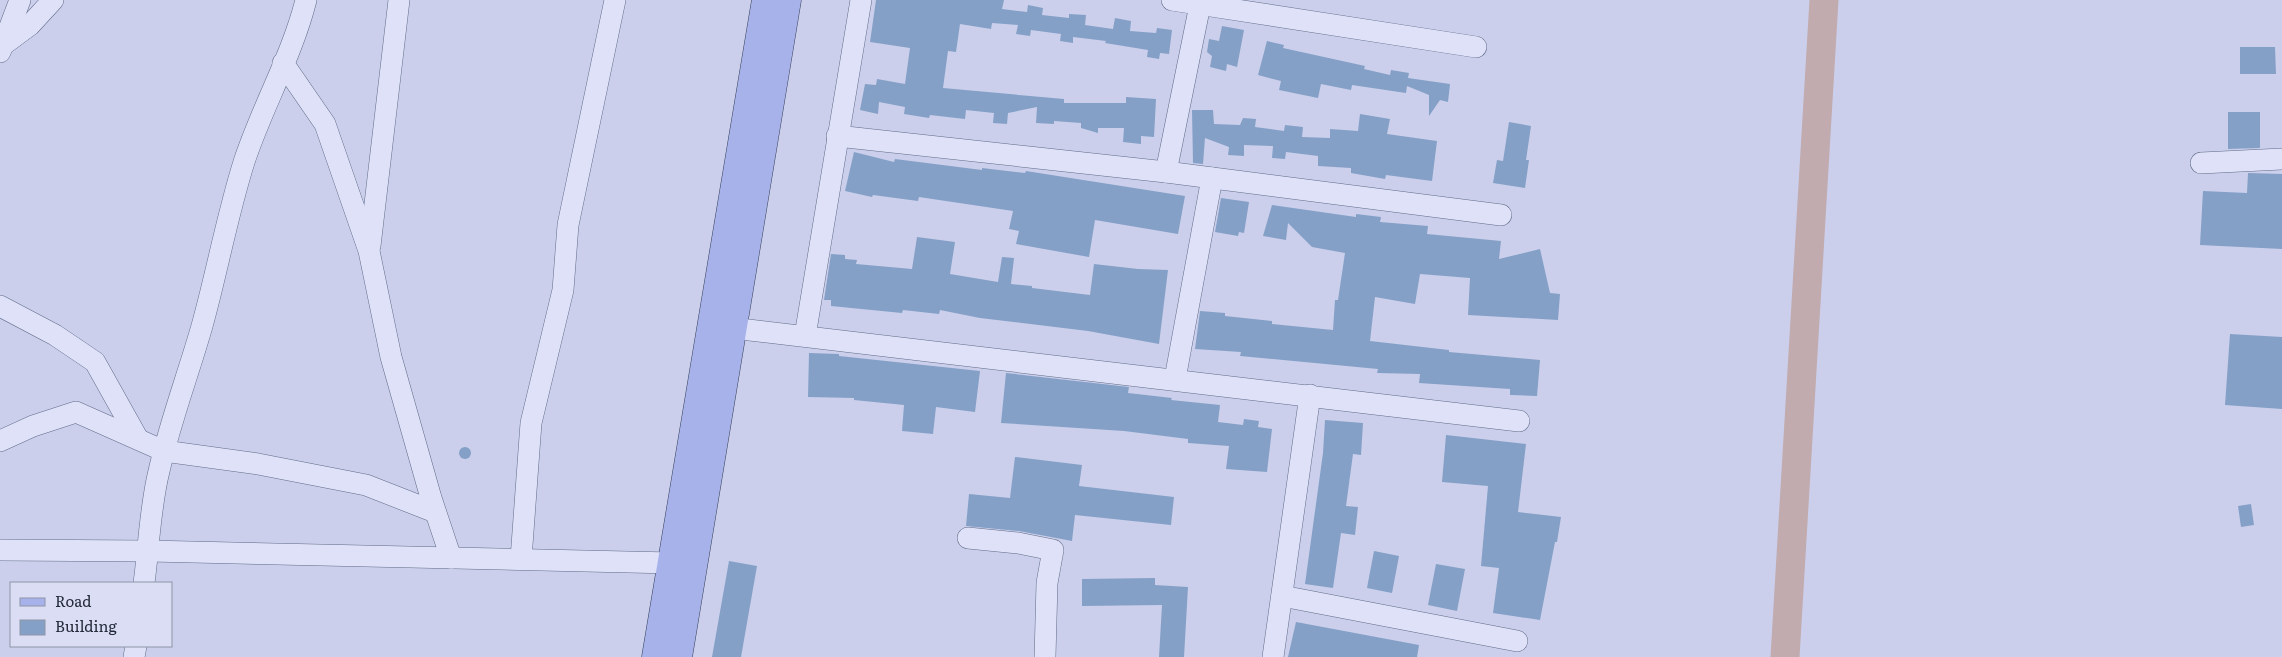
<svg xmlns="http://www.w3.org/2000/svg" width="2282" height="657" font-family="Literata,serif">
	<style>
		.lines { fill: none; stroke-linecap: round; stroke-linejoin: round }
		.river { stroke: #c1abae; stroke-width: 29 }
		.building { fill: #84a0c6 }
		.minor-casing { stroke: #606c87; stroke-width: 22 }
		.major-casing { stroke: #344056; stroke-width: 29 }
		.minor { stroke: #dee1f7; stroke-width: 21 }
		.major { stroke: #a7b1ea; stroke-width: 28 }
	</style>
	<rect width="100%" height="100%" fill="#cbcfec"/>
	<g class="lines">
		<path class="river" d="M1785,657L1824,0"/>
	</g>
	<g class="building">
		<path d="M876,0H1004L1002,9L1027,12L1028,5L1043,8L1042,15L1069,18V14L1086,15L1085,25L1113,29L1115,18L1131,21L1130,31L1156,33L1157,28L1172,30L1169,54L1160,53L1159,59L1147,57L1148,50L1105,43L1106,41L1073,37V43L1060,41L1061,34L1031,30L1030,36L1016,34L1018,25L992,23L991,29L960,24L956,52L948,51L943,88L1064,99V103H1126V97L1156,99L1154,137L1141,136V144L1123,142L1124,128H1098V133L1081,128V123L1054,121V124L1036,123L1037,107L1008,113L1007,124L993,123L994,113L966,110L965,119L930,115L929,118L904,114L905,107L879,102L878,114L860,110L865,84L876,85L877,79L905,84L910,48L870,42Z"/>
		<path d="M1222,26L1244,30L1237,67L1227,64L1226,71L1210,67L1212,56L1207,52L1209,39L1219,41Z"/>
		<path d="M1267,41L1284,45L1283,48L1365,66L1364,69L1390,75L1391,70L1409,73L1408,78L1450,84L1448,102L1440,100L1429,116V95L1407,86L1406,93L1352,85L1351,90L1321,84L1318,98L1279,90L1281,81L1258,75Z"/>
		<path d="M2240,47H2275L2276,74H2240Z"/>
		<path d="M1192,110H1213L1214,124L1240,125L1243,118L1256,119L1255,127L1284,131L1285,125L1303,127L1302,137L1330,138V129L1358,131L1360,114L1390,119L1387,134L1437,141L1432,181L1386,175L1385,179L1351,173V168L1318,166V156L1286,152L1285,159L1272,158L1273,146L1244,145V156L1228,155L1229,147L1205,138L1203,164L1193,163Z"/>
		<path d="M2228,112H2260V148L2228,149Z"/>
		<path d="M1509,122L1531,126L1526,160H1529L1525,188L1493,183L1497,160L1503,161Z"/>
		<path d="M854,152L894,162L895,159L982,170V168L1025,173L1026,171L1185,196L1178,234L1095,220L1089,257L1016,244L1019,231L1009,229L1013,211L919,197L918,201L873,195L872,197L845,191Z"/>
		<path d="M2248,173L2282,174V249L2200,245L2203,191L2247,193Z"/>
		<path d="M1221,198L1249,202L1244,233L1239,232L1238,236L1215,232Z"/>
		<path d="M1272,205L1356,217V214L1381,217L1380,222L1428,226L1427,234L1501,241L1499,259L1540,249L1550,293L1560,294L1558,320L1468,315L1470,278L1420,274L1415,304L1375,297L1370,341L1449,350V352L1540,360L1537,396L1510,395V389L1419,383L1420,374L1377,373L1378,369L1240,356L1241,352L1195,349L1200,311L1225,313V316L1272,321V324L1333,330L1335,300H1338L1345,253L1312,247L1288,223L1286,240L1263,236Z"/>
		<path d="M917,237L955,242L950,274L998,282L1002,257L1014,258L1011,284L1032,286V288L1090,295L1094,264L1138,269L1168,270L1159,344L1088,331L980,318L940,310L939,314L903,310L902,313L831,306V300H824L831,254L845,255V259L857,260L856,264L912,269Z"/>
		<path d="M2230,334L2282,337V409L2225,405Z"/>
		<path d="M809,353L839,354V356L980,371L975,412L936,407L933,434L902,431L904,405L854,400V398L808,397Z"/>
		<path d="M1006,373L1129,387L1128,393L1172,398L1171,400L1220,405L1218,422L1243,425L1244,419L1259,421L1258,427L1272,429L1267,472L1226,469L1229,446L1188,443V439L1124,431L1001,423Z"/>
		<path d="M1325,420L1363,423L1361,455L1353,454L1346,506L1358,507L1355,535L1341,533L1333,588L1305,584L1323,453Z"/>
		<path d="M1446,435L1526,444L1518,512L1561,517L1557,542H1555L1540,620L1493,613L1499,568L1481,566L1488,486L1442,482Z"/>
		<circle cx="465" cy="453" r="6"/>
		<path d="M1015,457L1082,465L1079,486L1174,497L1171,525L1075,515L1072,541L1019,531L966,526L969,494L1010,498Z"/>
		<path d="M2251,504L2254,525L2241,527L2238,506Z"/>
		<path d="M1374,551L1399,556L1392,593L1367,588Z"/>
		<path d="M729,561L757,566L741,657H712Z"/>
		<path d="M1436,564L1465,569L1457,611L1428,605Z"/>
		<path d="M1155,578V585L1188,587L1184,657H1159L1162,605L1082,606V579Z"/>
		<path d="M1296,622L1419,645L1417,657H1288Z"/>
	</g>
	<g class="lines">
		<defs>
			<g id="minor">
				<path d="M1172,0L1476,47"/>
				<path d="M3,45L20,0"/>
				<path d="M0,52L3,45L30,25L53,0"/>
				<path d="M283,63L325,124L369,251L391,357L431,498L451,558"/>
				<path d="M837,136L1166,172L1501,215"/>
				<path d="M2201,163L2282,159"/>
				<path d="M1166,172L1200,5"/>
				<path d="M370,246L399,0"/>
				<path d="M0,306L55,335L95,362L138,439"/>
				<path d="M732,328L1519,421"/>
				<path d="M805,336L861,0"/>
				<path d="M1175,379L1212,178"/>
				<path d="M0,441L33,426L76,412L164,451L258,464L366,485L435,512"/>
				<path d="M968,538L1018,543L1053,550L1047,583L1045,657"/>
				<path d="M0,550L149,551L672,563"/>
				<path d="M521,559L531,423L563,290L568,225L615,0"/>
				<path d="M144,583C149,546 150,507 159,471C170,422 188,375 202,326C217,272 227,216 244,162C262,107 292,56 306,0"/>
				<path d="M1282,596L1517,641"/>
				<path d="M134,657L136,646"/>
				<path d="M1273,657L1310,395"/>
			</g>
			<g id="major">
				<path d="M656,657L766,0"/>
				<path d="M678,657L787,0"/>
			</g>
		</defs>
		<use href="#minor" class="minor-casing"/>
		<use href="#major" class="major-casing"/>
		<use href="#minor" class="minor"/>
		<use href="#major" class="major"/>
	</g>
	<rect x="10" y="582" width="162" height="65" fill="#daddf3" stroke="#9095a9"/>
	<rect x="20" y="598" width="25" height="8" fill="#a7b1ea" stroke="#9095a9"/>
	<text x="55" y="607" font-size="15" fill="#222a39">Road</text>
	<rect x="20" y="620" width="25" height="15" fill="#84a0c6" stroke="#9095a9"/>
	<text x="55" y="632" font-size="15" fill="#222a39">Building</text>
</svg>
